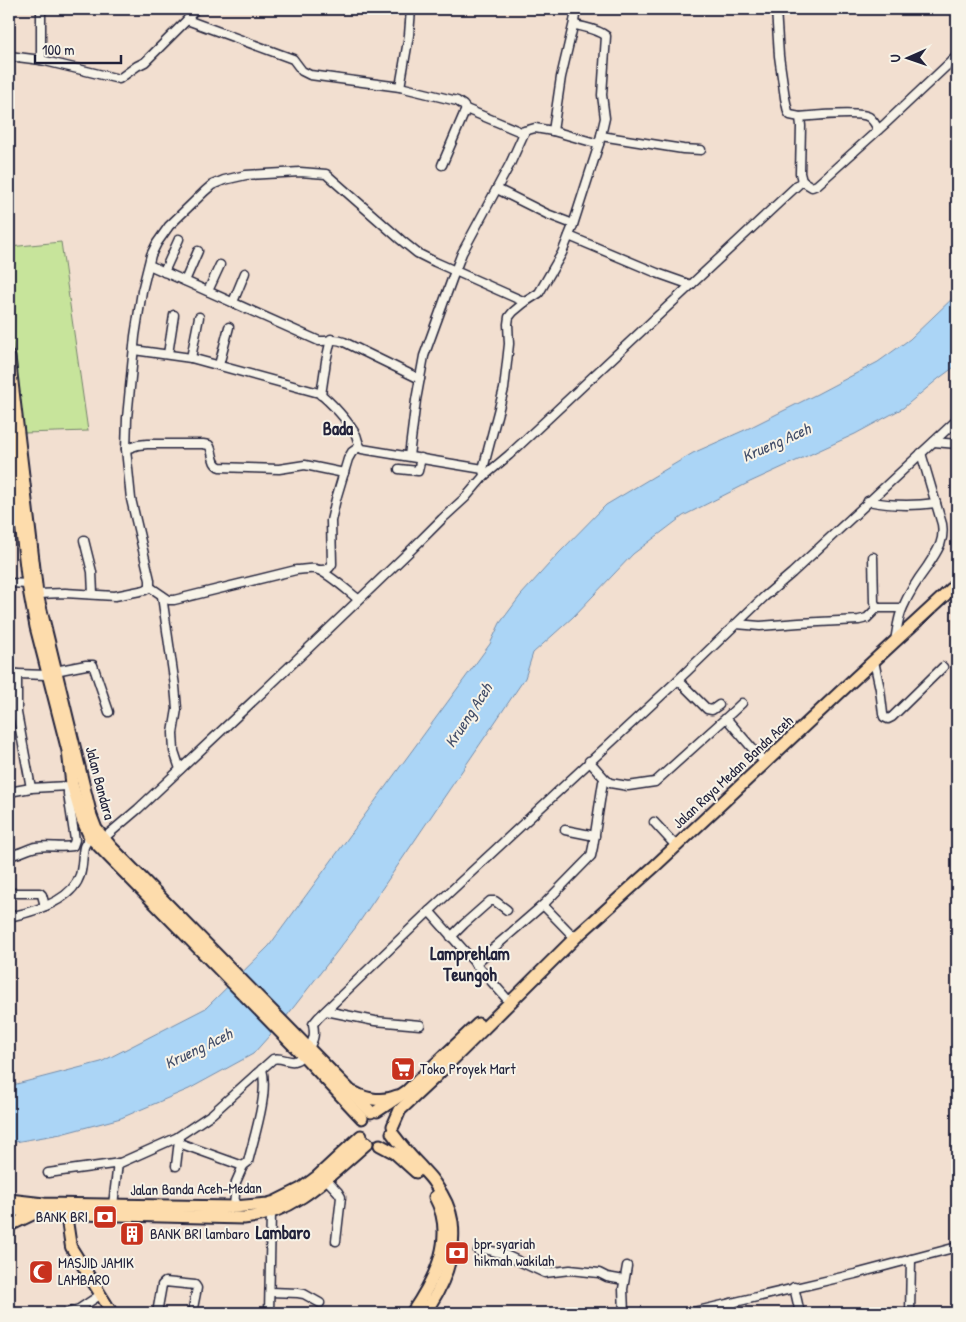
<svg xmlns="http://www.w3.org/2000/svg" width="966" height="1322" font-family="'Patrick Hand',sans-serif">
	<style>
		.green { fill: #c7e49b; stroke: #74836b }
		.water { fill: #abd5f6; stroke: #748dab }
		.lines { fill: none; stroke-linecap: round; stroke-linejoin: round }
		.minor-casing { stroke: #22223b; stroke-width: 11 }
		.major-casing { stroke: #22223b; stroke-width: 14 }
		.highway-casing { stroke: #22223b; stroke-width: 15 }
		.minor { stroke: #f7f3e8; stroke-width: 8 }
		.major { stroke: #fddcac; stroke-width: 10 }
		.highway { stroke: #fddcac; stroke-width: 11 }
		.labels { text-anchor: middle; stroke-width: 4; stroke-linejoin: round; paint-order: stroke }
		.street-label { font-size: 15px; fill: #22223b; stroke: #f7f3e8 }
		.poi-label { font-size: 15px; fill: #22223b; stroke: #f7f3e8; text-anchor: start }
		.water-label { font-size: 16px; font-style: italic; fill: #444f6a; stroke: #f7f3e8 }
		.quarter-label { font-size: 18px; font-weight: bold; fill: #22223b; stroke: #f7f3e8 }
	</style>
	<rect width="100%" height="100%" fill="#f2dfd0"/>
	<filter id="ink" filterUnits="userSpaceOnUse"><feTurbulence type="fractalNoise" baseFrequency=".02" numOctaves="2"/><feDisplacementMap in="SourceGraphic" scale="10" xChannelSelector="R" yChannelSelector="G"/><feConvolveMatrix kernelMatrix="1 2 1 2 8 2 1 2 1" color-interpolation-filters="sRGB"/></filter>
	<g filter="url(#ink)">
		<path class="green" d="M61,242L88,431L24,433L12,337L9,336V247Z"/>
		<path class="water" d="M957,294V365L938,379L903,408L855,434L750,482L683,516L633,554L573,617L533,653L525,678L356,927L286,1017L253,1054L189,1089L121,1118L61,1134L9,1143V1086L101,1062L206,1008L269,946L490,644L500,623L521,595L559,553L606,505L693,453L747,429L817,394L878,362L910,339Z"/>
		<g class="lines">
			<defs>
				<g id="minor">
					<path d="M776,9L779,56L785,98L788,112L790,115L800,117L801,126L800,173L802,181"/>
					<path d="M187,20L293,59L302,71L310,75L400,87L409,35L411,9"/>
					<path d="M9,56L41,60L119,79L137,66L145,62L187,20L195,9"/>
					<path d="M41,60V9"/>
					<path d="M400,87L457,101L463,105L466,109L521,132L535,128L553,131L599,144"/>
					<path d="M800,117C812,116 859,111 869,117C873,120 876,125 878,130"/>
					<path d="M553,131L561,77L574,22"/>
					<path d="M601,136L683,149L701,150"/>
					<path d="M442,165L466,109"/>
					<path d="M497,189L547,214L573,224"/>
					<path d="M569,236L657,273L691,285"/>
					<path d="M149,265L319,341C330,342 332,337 344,342L420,379"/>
					<path d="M164,272L179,239"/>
					<path d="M185,281L198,251"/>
					<path d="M208,291L220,265"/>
					<path d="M233,302L245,273"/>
					<path d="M134,350L191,358L319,393C331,402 348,421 356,435C358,440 358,445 362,449L483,469"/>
					<path d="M168,354L174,315"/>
					<path d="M191,358L199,317"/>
					<path d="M219,365L229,327"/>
					<path d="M321,395L326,361L331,339"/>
					<path d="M934,442L957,444"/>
					<path d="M126,449L138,445L147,444H203L209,445C214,452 211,464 220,467L279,469L305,465L344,473"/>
					<path d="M409,456L416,400L424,356L455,271L462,253L510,164L525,131"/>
					<path d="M399,469L418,471L421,458"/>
					<path d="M484,476L509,455L802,181L812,187L817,185L886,123L957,56"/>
					<path d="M868,501C891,506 913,506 936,503"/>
					<path d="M84,540L92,572L93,594"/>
					<path d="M873,557L874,602L877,608"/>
					<path d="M319,570C326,570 329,570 332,564L331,521L336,499L348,459L352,452L359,447"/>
					<path d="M9,583L28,584"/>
					<path d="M150,587V580L131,499L126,449L127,418L135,336L142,291L151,255L157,243L169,226L205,191L212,185L224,180L246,175L300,172L326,174L401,240L417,253L435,262L525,302"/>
					<path d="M150,587L169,600H174L296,570C302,570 309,568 316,569C327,572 349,592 358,599"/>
					<path d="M37,594L65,593L115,596L145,590L150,587"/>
					<path d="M162,596L175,686L177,709L173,733L174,751L180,769"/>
					<path d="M736,624L760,626L799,623L859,620L867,618L877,608H902"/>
					<path d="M895,641C897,630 898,617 903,607C909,593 918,579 927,567C936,552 945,543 942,524L921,453"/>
					<path d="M874,661L880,689L883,714L884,717L888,719L892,717L943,667"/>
					<path d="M55,671L86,665H93L109,712"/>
					<path d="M9,673H13L17,674V713L31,788L68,786L72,784"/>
					<path d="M17,674L47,675"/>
					<path d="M678,680L707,709L712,710L719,705"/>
					<path d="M726,718L765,763"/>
					<path d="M606,780L610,783L628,786L655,782L726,718L742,703"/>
					<path d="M9,792L31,788"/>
					<path d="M654,822L676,846"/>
					<path d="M565,830L595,836"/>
					<path d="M104,838L138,809L268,687L412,549L442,519L466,497L484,476L483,469L504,389L509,344L508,324L509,317L513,312L525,302L539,293L562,253L572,228L599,144L605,118L602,95L606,36C598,29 586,28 576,25L574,22L576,9"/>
					<path d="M9,855C19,855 26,849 36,847C48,845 61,848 73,846L75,840L68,794V786"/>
					<path d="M9,893H40L42,895L45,906"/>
					<path d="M429,911L507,999"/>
					<path d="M9,917C33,912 72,901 80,875C83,866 82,856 84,847C85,844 88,840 90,837"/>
					<path d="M451,937L464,924L490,901H495L507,910"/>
					<path d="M575,938L543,905L591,856L593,847L602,788L603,782L606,780L589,761"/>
					<path d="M475,964L543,905"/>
					<path d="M326,1011L375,1021L420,1025"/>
					<path d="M309,1048C314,1039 315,1034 313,1024L318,1018L424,916L678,680L764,597L792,573L957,420"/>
					<path d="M179,1143L243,1166L248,1162C254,1137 269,1093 262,1069"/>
					<path d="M176,1166L179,1140"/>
					<path d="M48,1173L120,1163L176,1138L212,1114L273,1059C285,1056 292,1068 303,1055"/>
					<path d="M326,1179L338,1192L341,1197L336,1241"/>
					<path d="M113,1205L118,1163"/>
					<path d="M234,1207L236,1182L243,1166"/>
					<path d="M478,1251L485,1249L503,1254L545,1273L570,1270L599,1273L607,1277L624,1280"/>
					<path d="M794,1287L800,1313"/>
					<path d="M270,1292L298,1293L304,1294L320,1303"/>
					<path d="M731,1303L734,1313"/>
					<path d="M66,1313L79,1309L100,1295"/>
					<path d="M157,1313L162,1285L165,1282L195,1285L197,1288L192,1313"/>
					<path d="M269,1313L271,1213"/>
					<path d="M624,1313L623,1289L627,1266"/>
					<path d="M689,1313L855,1274L957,1247"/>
					<path d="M910,1313L911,1259"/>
				</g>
				<g id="major">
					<path d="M66,1214L71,1247L112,1313"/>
					<path d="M9,1226L36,1213"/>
				</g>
				<g id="highway">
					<path d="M9,357L37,594L91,816L96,829L112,848L371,1112"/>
					<path d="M11,437L28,584L36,627L68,751L72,784L82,819L90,837L303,1055L362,1118"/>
					<path d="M355,1093C367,1100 384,1102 397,1096"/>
					<path d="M377,1111L407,1091L478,1024"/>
					<path d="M393,1126L400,1110L433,1079L575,938L656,865L852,681L957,584"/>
					<path d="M392,1133C401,1145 410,1156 420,1166C425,1172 431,1177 435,1184C443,1195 450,1209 452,1222C456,1255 443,1288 424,1313"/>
					<path d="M380,1145L395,1153L416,1172"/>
					<path d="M9,1200L44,1204L234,1207L268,1204L275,1202L301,1189L317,1177L361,1136"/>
					<path d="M9,1209L38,1213L244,1218C296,1213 330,1175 367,1143"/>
					<path d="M412,1313C435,1279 457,1237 435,1197"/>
				</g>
			</defs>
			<use href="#minor" class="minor-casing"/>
			<use href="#major" class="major-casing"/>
			<use href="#highway" class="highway-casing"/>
			<use href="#minor" class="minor"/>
			<use href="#major" class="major"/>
			<use href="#highway" class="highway"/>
		</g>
	</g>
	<defs>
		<symbol id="supermarket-square" viewBox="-11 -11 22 22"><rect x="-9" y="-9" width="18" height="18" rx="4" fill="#c8321e" stroke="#f7f3e8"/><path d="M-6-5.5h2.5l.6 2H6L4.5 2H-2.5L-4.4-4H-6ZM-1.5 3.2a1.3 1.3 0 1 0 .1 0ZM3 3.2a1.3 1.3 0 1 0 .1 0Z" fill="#fff"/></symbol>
		<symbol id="bank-square" viewBox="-11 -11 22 22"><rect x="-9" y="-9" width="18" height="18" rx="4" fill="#c8321e" stroke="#f7f3e8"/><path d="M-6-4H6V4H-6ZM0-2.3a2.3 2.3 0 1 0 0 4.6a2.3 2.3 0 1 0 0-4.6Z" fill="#fff"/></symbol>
		<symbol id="building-square" viewBox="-11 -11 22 22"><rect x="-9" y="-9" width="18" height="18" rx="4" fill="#c8321e" stroke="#f7f3e8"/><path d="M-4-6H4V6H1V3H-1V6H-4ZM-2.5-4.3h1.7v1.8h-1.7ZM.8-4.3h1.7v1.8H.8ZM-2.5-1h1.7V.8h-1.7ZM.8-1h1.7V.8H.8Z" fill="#fff"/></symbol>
		<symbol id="mosque-square" viewBox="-11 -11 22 22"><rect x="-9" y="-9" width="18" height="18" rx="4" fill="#c8321e" stroke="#f7f3e8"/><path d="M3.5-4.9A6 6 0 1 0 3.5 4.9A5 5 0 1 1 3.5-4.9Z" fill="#fff"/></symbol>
	</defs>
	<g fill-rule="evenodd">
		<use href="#supermarket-square" x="389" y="1055" width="28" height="28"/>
		<use href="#bank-square" x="91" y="1203" width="28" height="28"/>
		<use href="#building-square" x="118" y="1220" width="28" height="28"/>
		<use href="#bank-square" x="443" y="1239" width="28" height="28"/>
		<use href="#mosque-square" x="27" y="1258" width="28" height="28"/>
	</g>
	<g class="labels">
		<g class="street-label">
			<text transform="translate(733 772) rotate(-43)" y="5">Jalan Raya Medan Banda Aceh</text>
			<text transform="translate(100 783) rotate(75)" y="5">Jalan Bandara</text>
			<text transform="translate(196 1189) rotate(-1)" y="5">Jalan Banda Aceh-Medan</text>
		</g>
		<g class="poi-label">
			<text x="420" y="1074">Toko Proyek Mart</text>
			<text x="88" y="1222" text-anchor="end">BANK BRI</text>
			<text x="150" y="1239">BANK BRI lambaro</text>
			<text x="474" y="1249">bpr syariah<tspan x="474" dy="17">hikmah wakilah</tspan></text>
			<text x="58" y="1268">MASJID JAMIK<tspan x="58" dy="17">LAMBARO</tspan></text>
		</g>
		<g class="water-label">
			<text transform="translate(776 442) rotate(-24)" y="6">Krueng Aceh</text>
			<text transform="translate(468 715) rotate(-57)" y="6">Krueng Aceh</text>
			<text transform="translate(198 1048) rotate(-26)" y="6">Krueng Aceh</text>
		</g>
		<g class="quarter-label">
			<text x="338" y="435">Bada</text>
			<text x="470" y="960">Lamprehlam<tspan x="470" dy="21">Teungoh</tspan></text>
			<text x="283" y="1239">Lambaro</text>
		</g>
	</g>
	<rect width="966" height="1322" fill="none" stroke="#f7f3e8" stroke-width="30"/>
	<rect x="15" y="15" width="936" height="1292" fill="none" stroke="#22223b" stroke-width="2" filter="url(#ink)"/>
	<g transform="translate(908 58) rotate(268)" stroke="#f7f3e8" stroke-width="4" paint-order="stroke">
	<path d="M0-4L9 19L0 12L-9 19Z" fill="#22223b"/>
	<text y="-8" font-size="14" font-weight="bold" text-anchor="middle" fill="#22223b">U</text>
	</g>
	<path d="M35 55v8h86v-8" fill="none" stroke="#22223b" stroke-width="2.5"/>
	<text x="42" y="55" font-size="15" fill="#22223b" stroke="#f7f3e8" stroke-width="4" paint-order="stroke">100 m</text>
</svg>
